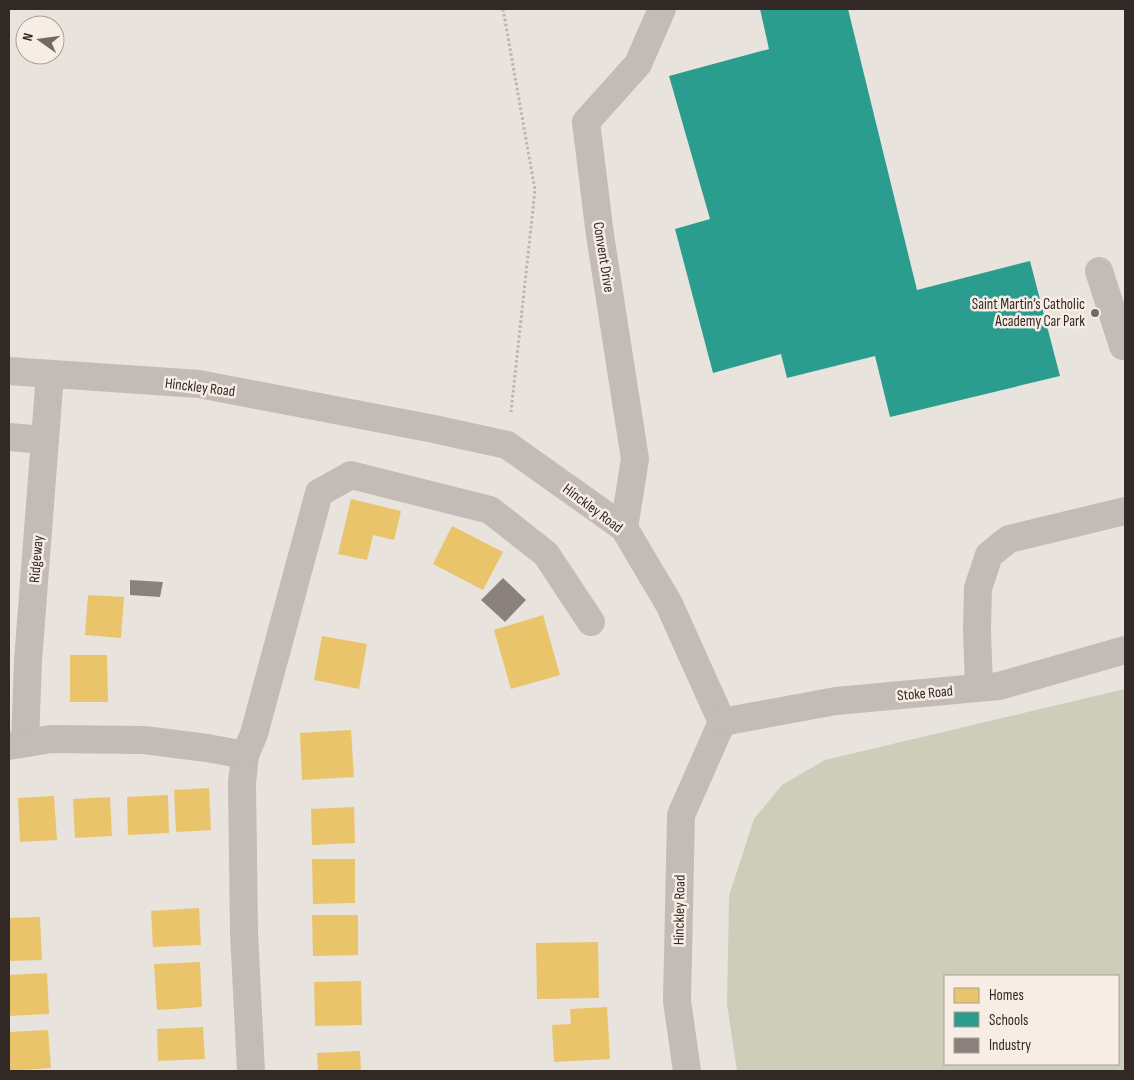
<svg xmlns="http://www.w3.org/2000/svg" width="1134" height="1080" font-family="'Sofia Sans Condensed',sans-serif">
	<style>
		.green { fill: #ccceb9; fill-rule: evenodd }
		.homes { fill: #e9c46a }
		.schools { fill: #2a9d8f }
		.industry { fill: #8a817c }
		.lines { fill: none; stroke-linecap: round; stroke-linejoin: round }
		.path { stroke: #bbb4b0; stroke-width: 3; stroke-dasharray: 2.5 2.5; stroke-linecap: butt }
		.minor { stroke: #c2bbb7; stroke-width: 28 }
		.poi-dot { fill: #726a66; stroke: #f7ede4; stroke-width: 2 }
		.labels { text-anchor: middle; stroke-width: 5; stroke-linejoin: round; paint-order: stroke }
		.street-label { font-size: 15px; fill: #322926; stroke: #f7ede4 }
		.poi-label { font-size: 15px; fill: #322926; stroke: #f7ede4; text-anchor: end }
	</style>
	<rect width="100%" height="100%" fill="#e9e3de"/>
	<path class="green" d="M1125,689V1071H737L727,1004L729,896L754,819L782,785L825,760ZM945,976H1118V1064H945Z"/>
	<g class="homes">
		<path d="M351,499L401,511L394,540L373,535L367,560L338,554Z"/>
		<path d="M452,526L503,552L483,590L433,564Z"/>
		<path d="M88,595L124,597L121,638L85,635Z"/>
		<path d="M543,615L560,675L511,689L494,630Z"/>
		<path d="M322,636L367,644L359,689L314,680Z"/>
		<path d="M70,655H107L108,702H70Z"/>
		<path d="M351,730L354,777L302,780L300,733Z"/>
		<path d="M209,788L211,830L176,832L174,790Z"/>
		<path d="M168,795L169,833L128,835L127,797Z"/>
		<path d="M54,796L57,840L20,842L18,798Z"/>
		<path d="M110,797L112,836L75,838L73,799Z"/>
		<path d="M354,807L355,843L312,845L311,809Z"/>
		<path d="M312,859H355V903L313,904Z"/>
		<path d="M199,908L201,945L153,947L151,911Z"/>
		<path d="M312,915H358V955L313,956Z"/>
		<path d="M40,917L42,960L9,961V918Z"/>
		<path d="M598,942L599,998L537,999L536,943Z"/>
		<path d="M200,962L202,1007L157,1010L154,964Z"/>
		<path d="M47,973L49,1014L9,1016V975Z"/>
		<path d="M361,981L362,1025L315,1026L314,982Z"/>
		<path d="M607,1007L610,1059L554,1062L552,1025L571,1024L570,1009Z"/>
		<path d="M203,1027L205,1059L158,1061L157,1029Z"/>
		<path d="M48,1030L51,1068L9,1071V1032Z"/>
		<path d="M360,1051L361,1071H318L317,1053Z"/>
	</g>
	<path class="schools" d="M760,9H848L917,290L1030,261L1060,376L890,417L875,356L787,378L781,354L713,373L675,229L710,219L669,76L769,49Z"/>
	<g class="industry">
		<path d="M503,578L526,600L505,622L481,600Z"/>
		<path d="M130,580L163,582L160,597L130,595Z"/>
	</g>
	<g class="lines">
		<path class="path" d="M503,9L535,190L511,412"/>
		<g class="minor">
			<path d="M1099,271L1123,346L1125,345"/>
			<path d="M9,371L199,384L434,429L507,445L624,528L669,604L722,722L681,815L677,1001L687,1071"/>
			<path d="M9,437L45,440"/>
			<path d="M624,528L635,459L600,235L586,122L638,64L662,9"/>
			<path d="M979,687L977,631L978,588L989,555L1009,539L1125,511"/>
			<path d="M722,722L836,701L999,686L1125,650"/>
			<path d="M25,743L28,661L50,374"/>
			<path d="M9,746L51,739L144,740L207,748L245,755L242,783L244,933L251,1071"/>
			<path d="M245,755L254,734L319,493L351,475L490,510L546,554L591,622"/>
		</g>
	</g>
	<circle class="poi-dot" cx="1095" cy="313" r="5"/>
	<g class="labels">
		<g class="street-label">
			<text transform="translate(604 257) rotate(81)" y="5">Convent Drive</text>
			<text transform="translate(200 387) rotate(7)" y="5">Hinckley Road</text>
			<text transform="translate(593 508) rotate(37)" y="5">Hinckley Road</text>
			<text transform="translate(36 559) rotate(-85)" y="5">Ridgeway</text>
			<text transform="translate(925 693) rotate(-5)" y="5">Stoke Road</text>
			<text transform="translate(679 910) rotate(-89)" y="5">Hinckley Road</text>
		</g>
		<g class="poi-label">
			<text x="1085" y="309">Saint Martin’s Catholic<tspan x="1085" dy="17">Academy Car Park</tspan></text>
		</g>
	</g>
	<rect width="1134" height="1080" fill="none" stroke="#322926" stroke-width="20"/>
	<rect x="944" y="975" width="175" height="90" fill="#f7ede4" stroke="#a89f98"/>
	<rect x="954" y="988" width="25" height="15" fill="#e9c46a" stroke="#a89f98"/>
	<text x="989" y="1000" font-size="15" fill="#322926">Homes</text>
	<rect x="954" y="1012" width="25" height="15" fill="#2a9d8f" stroke="#a89f98"/>
	<text x="989" y="1025" font-size="15" fill="#322926">Schools</text>
	<rect x="954" y="1038" width="25" height="15" fill="#8a817c" stroke="#a89f98"/>
	<text x="989" y="1050" font-size="15" fill="#322926">Industry</text>
	<g transform="translate(40 40) rotate(284)"><circle r="24" fill="#f7ede4" stroke="#a89f98"/>
	<path d="M0-4L9 19L0 12L-9 19Z" fill="#726a66"/>
	<text y="-8" font-size="14" font-weight="bold" text-anchor="middle" fill="#322926">N</text>
	</g>
</svg>
